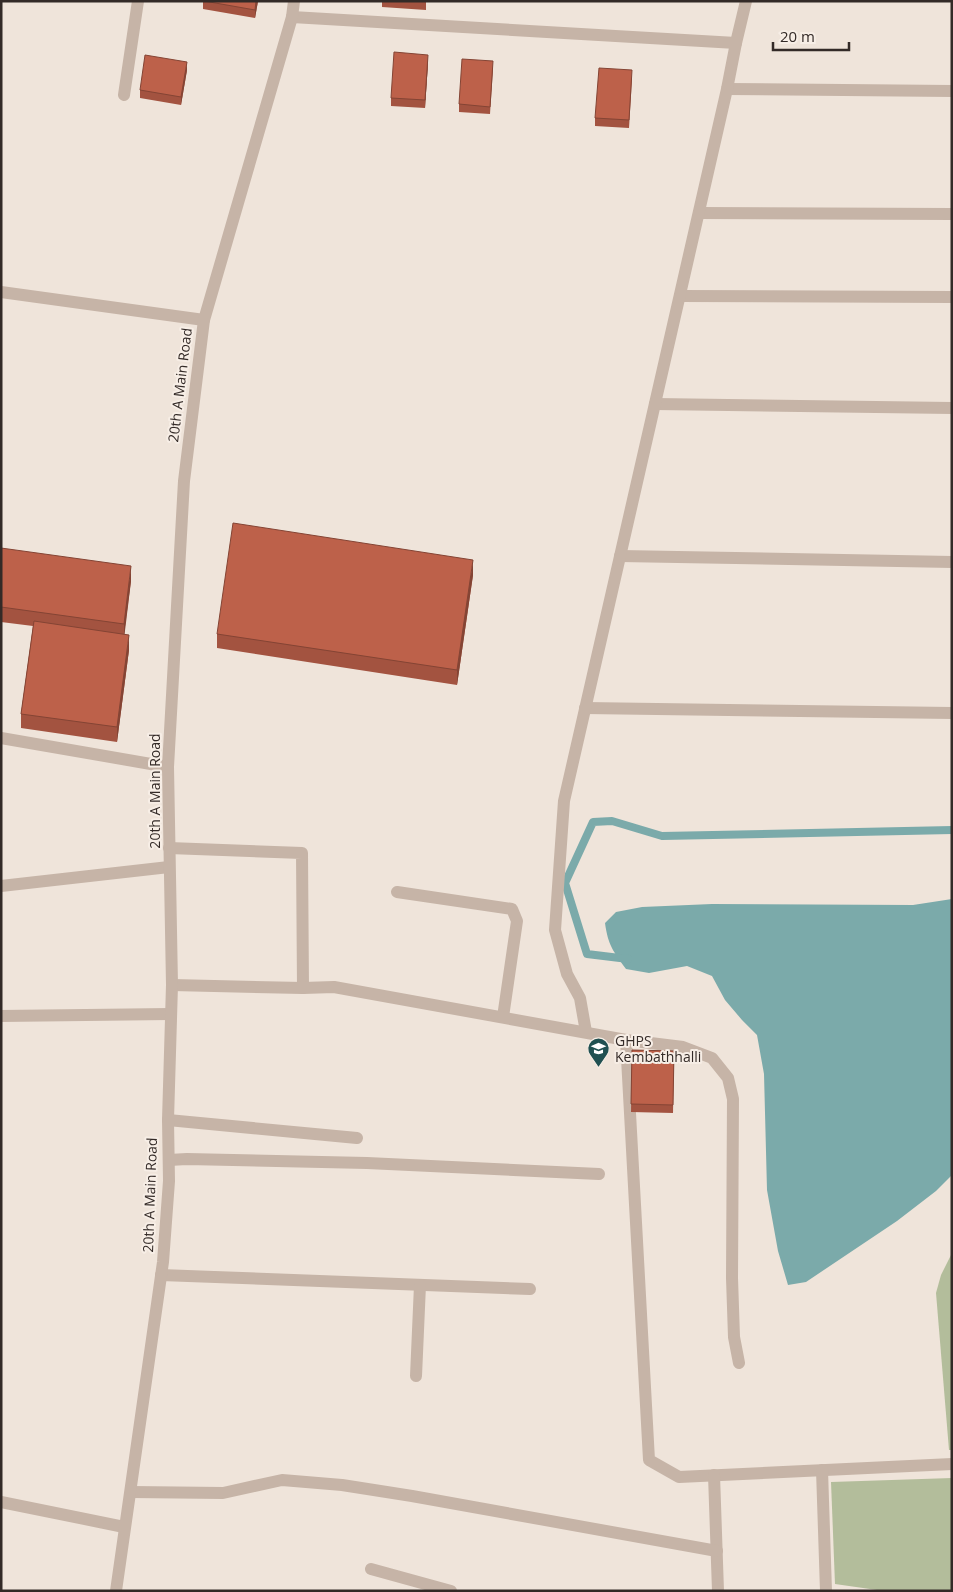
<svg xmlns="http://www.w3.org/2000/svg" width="953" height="1592" font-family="'Open Sans',sans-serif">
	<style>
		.green { fill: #b3bd9b }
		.water { fill: #7baaaa }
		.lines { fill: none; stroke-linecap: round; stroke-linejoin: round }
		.stream { stroke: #7baaaa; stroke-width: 8 }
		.minor { stroke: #c6b4a7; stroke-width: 12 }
		.wall { fill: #a35340 }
		.shaded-wall { fill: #844434 }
		.building { fill: #bd614a; stroke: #844434 }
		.labels { text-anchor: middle; stroke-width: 4; stroke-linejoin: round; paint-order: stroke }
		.street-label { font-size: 14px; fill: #332a27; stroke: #f7eee6 }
		.poi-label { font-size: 14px; fill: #332a27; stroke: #f7eee6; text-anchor: start }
	</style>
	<rect width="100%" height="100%" fill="#efe4da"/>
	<g class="green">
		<path d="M952,1253V1450H949L936,1293L941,1275Z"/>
		<path d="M952,1478V1591H884L835,1584L831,1482Z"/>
	</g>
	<path class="water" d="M952,899V1175L936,1191L897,1221L806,1282L788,1285L778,1251L767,1190L764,1074L757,1035L742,1020L725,1000L712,976L687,966L649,973L626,969C613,951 608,945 605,923L616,912L642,907L712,904L913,905Z"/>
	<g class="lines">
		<path class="stream" d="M628,959L587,954L565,883L593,822L612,821L662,836L952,830"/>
		<g class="minor">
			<path d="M292,17L736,43"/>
			<path d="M727,89L952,91"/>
			<path d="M124,95L138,1"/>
			<path d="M699,213L952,214"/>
			<path d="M1,292L204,320"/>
			<path d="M680,296L952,297"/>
			<path d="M655,404L952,408"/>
			<path d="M620,556L952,562"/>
			<path d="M585,708L952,713"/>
			<path d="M1,738L168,767"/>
			<path d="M169,848L302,853L303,988"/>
			<path d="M1,886L169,867"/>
			<path d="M397,892L512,909L517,921L503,1017"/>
			<path d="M172,985L303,988L334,987L626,1040L683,1047L712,1058L728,1078L733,1099L732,1278L734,1337L739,1363"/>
			<path d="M1,1016L170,1014"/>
			<path d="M586,1032L580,998L567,974L555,930L564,801L727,89L736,43L746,1"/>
			<path d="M626,1040L649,1460L679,1477L952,1464"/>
			<path d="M168,1120L357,1138"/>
			<path d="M169,1160L187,1159L367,1163L599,1174"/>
			<path d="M161,1275L530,1289"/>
			<path d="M416,1376L420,1285"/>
			<path d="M822,1470L826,1591"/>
			<path d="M714,1475L718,1591"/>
			<path d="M131,1492L223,1493L282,1480L342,1485L412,1496L717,1551"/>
			<path d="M1,1502L124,1527"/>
			<path d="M371,1569L451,1591"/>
			<path d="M116,1591L163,1262L169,1181L168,1120L172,985L168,767L184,481L204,320L292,17L294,1"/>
		</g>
	</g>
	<g class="wall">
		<path d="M203,1H258L255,18L203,9Z"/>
		<path d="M382,1H426V10L382,7Z"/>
		<path d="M428,63L425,108L391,106V98Z"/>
		<path d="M493,69L490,114L459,112V104Z"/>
		<path d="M187,70L181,105L140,98V90Z"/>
		<path d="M632,78L629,128L595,126V118Z"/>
		<path d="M1,548L131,581L124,634L129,650L117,742L21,728V714L33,626L1,622Z"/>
		<path d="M473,575L457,685L217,648V634Z"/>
		<path d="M632,1050L674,1051L673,1113L631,1112Z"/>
	</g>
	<g class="shaded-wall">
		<path d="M256,1H258L255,18V10Z"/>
		<path d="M428,55V63L425,108V100Z"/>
		<path d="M187,62V70L181,105V97Z"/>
		<path d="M473,560V575L457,685V670Z"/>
		<path d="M131,566V581L124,639V624Z"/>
		<path d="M129,635V650L117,742V727Z"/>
	</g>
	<g class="building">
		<path d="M204,1H256L255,10Z"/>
		<path d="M394,52L428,55L425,100L391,98Z"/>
		<path d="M145,55L187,62L181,97L140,90Z"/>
		<path d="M462,59L493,61L490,107L459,104Z"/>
		<path d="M599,68L632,70L629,120L595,118Z"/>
		<path d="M233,523L473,560L457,670L217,634Z"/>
		<path d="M1,548L131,566L124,624L1,607Z"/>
		<path d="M34,621L129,635L117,727L21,714Z"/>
		<path d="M632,1050L674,1051L673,1105L631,1104Z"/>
	</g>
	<defs>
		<symbol id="school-pin" viewBox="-11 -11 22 30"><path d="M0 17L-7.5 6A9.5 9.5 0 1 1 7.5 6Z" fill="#205051" stroke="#f7eee6"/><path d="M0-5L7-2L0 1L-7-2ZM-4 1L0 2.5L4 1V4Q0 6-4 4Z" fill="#fff"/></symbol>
	</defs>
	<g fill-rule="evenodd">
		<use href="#school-pin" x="586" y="1036" width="25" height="34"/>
	</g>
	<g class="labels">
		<g class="street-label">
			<text transform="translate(180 385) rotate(-83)" y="5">20th A Main Road</text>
			<text transform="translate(155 791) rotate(-90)" y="5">20th A Main Road</text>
			<text transform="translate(150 1195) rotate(-88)" y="5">20th A Main Road</text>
		</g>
		<g class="poi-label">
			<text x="615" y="1046">GHPS<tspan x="615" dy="16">Kembathhalli</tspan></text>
		</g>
	</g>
	<rect width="953" height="1592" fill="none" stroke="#332a27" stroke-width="5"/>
	<path d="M773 42v8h76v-8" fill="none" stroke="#332a27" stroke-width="2.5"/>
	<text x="780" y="42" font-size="15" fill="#332a27" stroke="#f7eee6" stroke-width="4" paint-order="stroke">20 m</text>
</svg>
